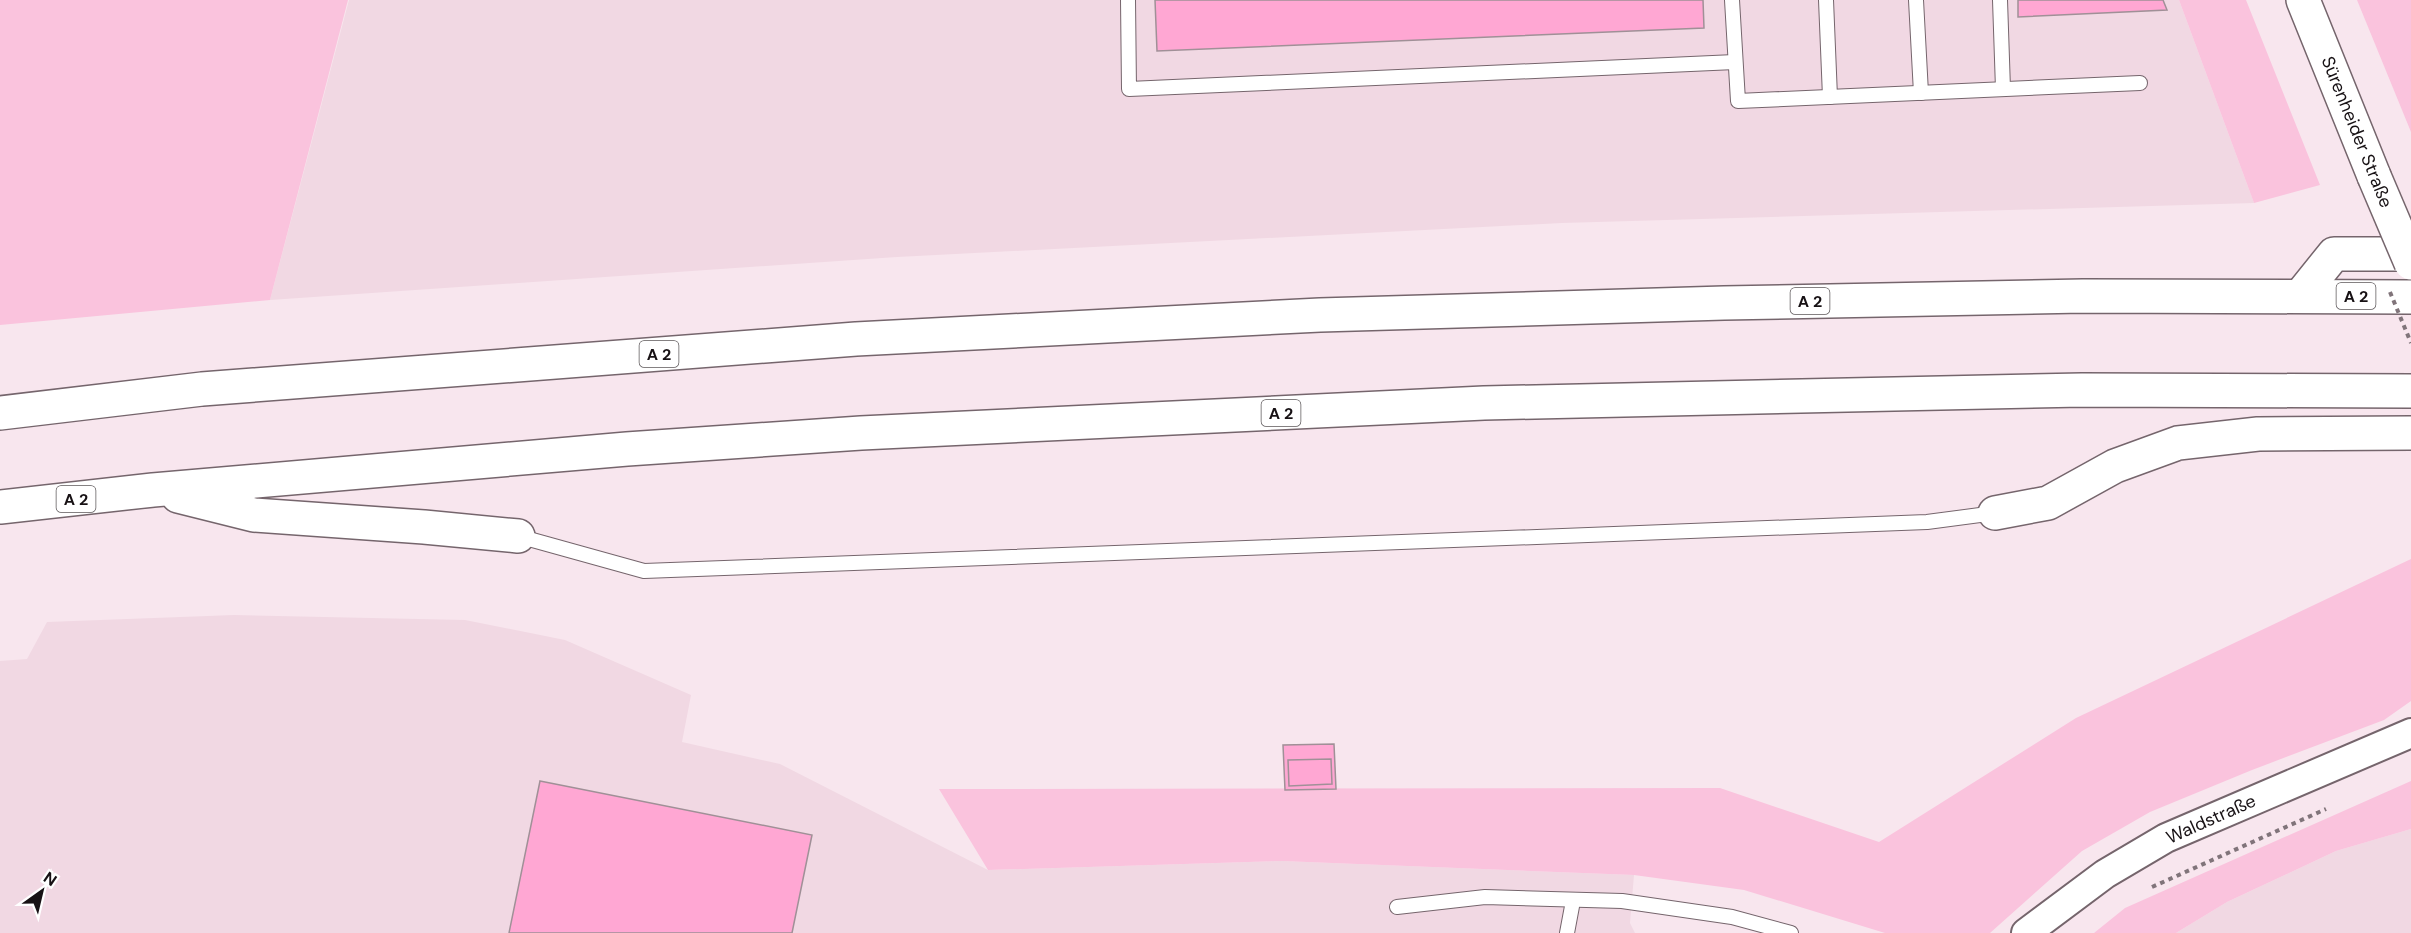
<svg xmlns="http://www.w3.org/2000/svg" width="2411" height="933" font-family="'DM Sans',sans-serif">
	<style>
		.built { fill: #f1d8e3 }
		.green { fill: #fac3dd }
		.building { fill: #ffa7d3; stroke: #a09097; stroke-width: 1.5 }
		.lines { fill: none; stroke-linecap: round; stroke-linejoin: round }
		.lane-casing { stroke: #75656c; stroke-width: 16 }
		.street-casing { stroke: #75656c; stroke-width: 32 }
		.secondary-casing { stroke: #75656c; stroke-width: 36 }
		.highway-casing { stroke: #75656c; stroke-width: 36 }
		.path { stroke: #80747a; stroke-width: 4; stroke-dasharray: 4.5 4.5; stroke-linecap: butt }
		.lane { stroke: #fff; stroke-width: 14 }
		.street { stroke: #fff; stroke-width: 28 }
		.secondary { stroke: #fff; stroke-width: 33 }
		.highway { stroke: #fff; stroke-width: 33 }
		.secondary-bridge-casing { stroke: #75656c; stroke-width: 36; stroke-linecap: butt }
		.path-bridge { stroke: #80747a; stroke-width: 4; stroke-dasharray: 4.5 4.5; stroke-linecap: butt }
		.secondary-bridge { stroke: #fff; stroke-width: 33 }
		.labels { text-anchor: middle; stroke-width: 4.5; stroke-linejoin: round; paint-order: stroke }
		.shield { fill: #fff; stroke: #5d585a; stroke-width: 1.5 }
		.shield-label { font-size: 16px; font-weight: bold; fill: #171114 }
		.street-label { font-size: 18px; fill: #171114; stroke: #fff }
	</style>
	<rect width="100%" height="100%" fill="#f8e6ee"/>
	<g class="built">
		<path d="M349,0H2179L2254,203L1562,223L897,257L270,300Z"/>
		<path d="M234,615L465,620L565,640L691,695L682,742L780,764L988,870L1282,861L1634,875L1630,923L1635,933H0V661L27,659L47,622Z"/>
		<path d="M2411,829V933H2176L2227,902L2336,851Z"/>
	</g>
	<g class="green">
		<path d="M0,0H348L270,300L0,325Z"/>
		<path d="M2179,0H2246L2320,185L2254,203Z"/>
		<path d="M2357,0H2411V132Z"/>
		<path d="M2411,559V701L2384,720L2252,770L2150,812L2082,851L1990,933H1885L1744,890L1634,875L1282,861L988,870L939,789L1720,788L1879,842L2076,718Z"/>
		<path d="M2411,781V829L2336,851L2227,902L2176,933H2094L2125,908Z"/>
	</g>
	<g class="building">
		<path d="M1155,0H1703L1704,28L1157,51Z"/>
		<path d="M2018,0H2163L2167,10L2018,17Z"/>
		<path d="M1334,744L1336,789L1285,790L1283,745Z"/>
		<path d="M1331,759L1332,784L1289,786L1288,760Z"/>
		<path d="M540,781L812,835L792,933H509Z"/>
	</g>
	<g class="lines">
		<defs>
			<g id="lane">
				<path d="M1128,0L1129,89L1735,62"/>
				<path d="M1732,0L1738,101L2140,83"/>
				<path d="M1826,0L1830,97"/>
				<path d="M1916,0L1921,93"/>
				<path d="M2000,0L2003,89"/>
				<path d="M518,536L644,571L1927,522L1995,513"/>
				<path d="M1397,907L1485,897L1622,901L1732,917L1791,933"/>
				<path d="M1567,933L1573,901"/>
			</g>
			<path id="street" d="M2026,933L2105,874L2166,838L2411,733"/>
			<path id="secondary" d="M2303,0L2374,176"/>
			<g id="highway">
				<path d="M2301,295L2334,254H2411"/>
				<path d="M0,413L202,389L856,339L1320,315L1724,303L2083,296L2411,297"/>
				<path d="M178,496L254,515L424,527L518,536"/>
				<path d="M0,507L153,490L627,449L861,433L1484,403L2082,390L2411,391"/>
				<path d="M1995,513L2048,503L2115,466L2178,443L2258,434L2411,433"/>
			</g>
		</defs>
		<use href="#lane" class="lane-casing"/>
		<use href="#street" class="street-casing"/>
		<use href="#secondary" class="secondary-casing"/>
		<use href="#highway" class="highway-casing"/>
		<path class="path" d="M2152,887L2326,809"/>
		<use href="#lane" class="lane"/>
		<use href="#street" class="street"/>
		<use href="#secondary" class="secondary"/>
		<use href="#highway" class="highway"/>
		<defs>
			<path id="secondary-bridge" d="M2374,176L2411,263"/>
		</defs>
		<use href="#secondary-bridge" class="secondary-bridge-casing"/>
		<path class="path-bridge" d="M2390,292L2411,343"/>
		<use href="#secondary-bridge" class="secondary-bridge"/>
	</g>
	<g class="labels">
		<g class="shield">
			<rect x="2336.5" y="283" width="39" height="26" rx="4.5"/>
			<rect x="1790.5" y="288" width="39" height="26" rx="4.5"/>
			<rect x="639.5" y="341" width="39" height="26" rx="4.5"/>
			<rect x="1261.5" y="400" width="39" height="26" rx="4.5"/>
			<rect x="56.5" y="486" width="39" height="26" rx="4.5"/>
		</g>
		<g class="shield-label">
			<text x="2356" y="302">A 2</text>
			<text x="1810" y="307">A 2</text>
			<text x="659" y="360">A 2</text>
			<text x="1281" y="419">A 2</text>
			<text x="76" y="505">A 2</text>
		</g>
		<g class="street-label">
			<text transform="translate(2357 132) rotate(68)" y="6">Sürenheider Straße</text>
			<text transform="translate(2211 819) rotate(-24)" y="6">Waldstraße</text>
		</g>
	</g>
	<g transform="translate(42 891) rotate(34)" stroke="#ffffff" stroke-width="4.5" paint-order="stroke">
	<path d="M0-4.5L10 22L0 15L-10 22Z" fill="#171114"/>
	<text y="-9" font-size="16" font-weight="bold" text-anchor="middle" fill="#171114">N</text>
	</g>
</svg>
